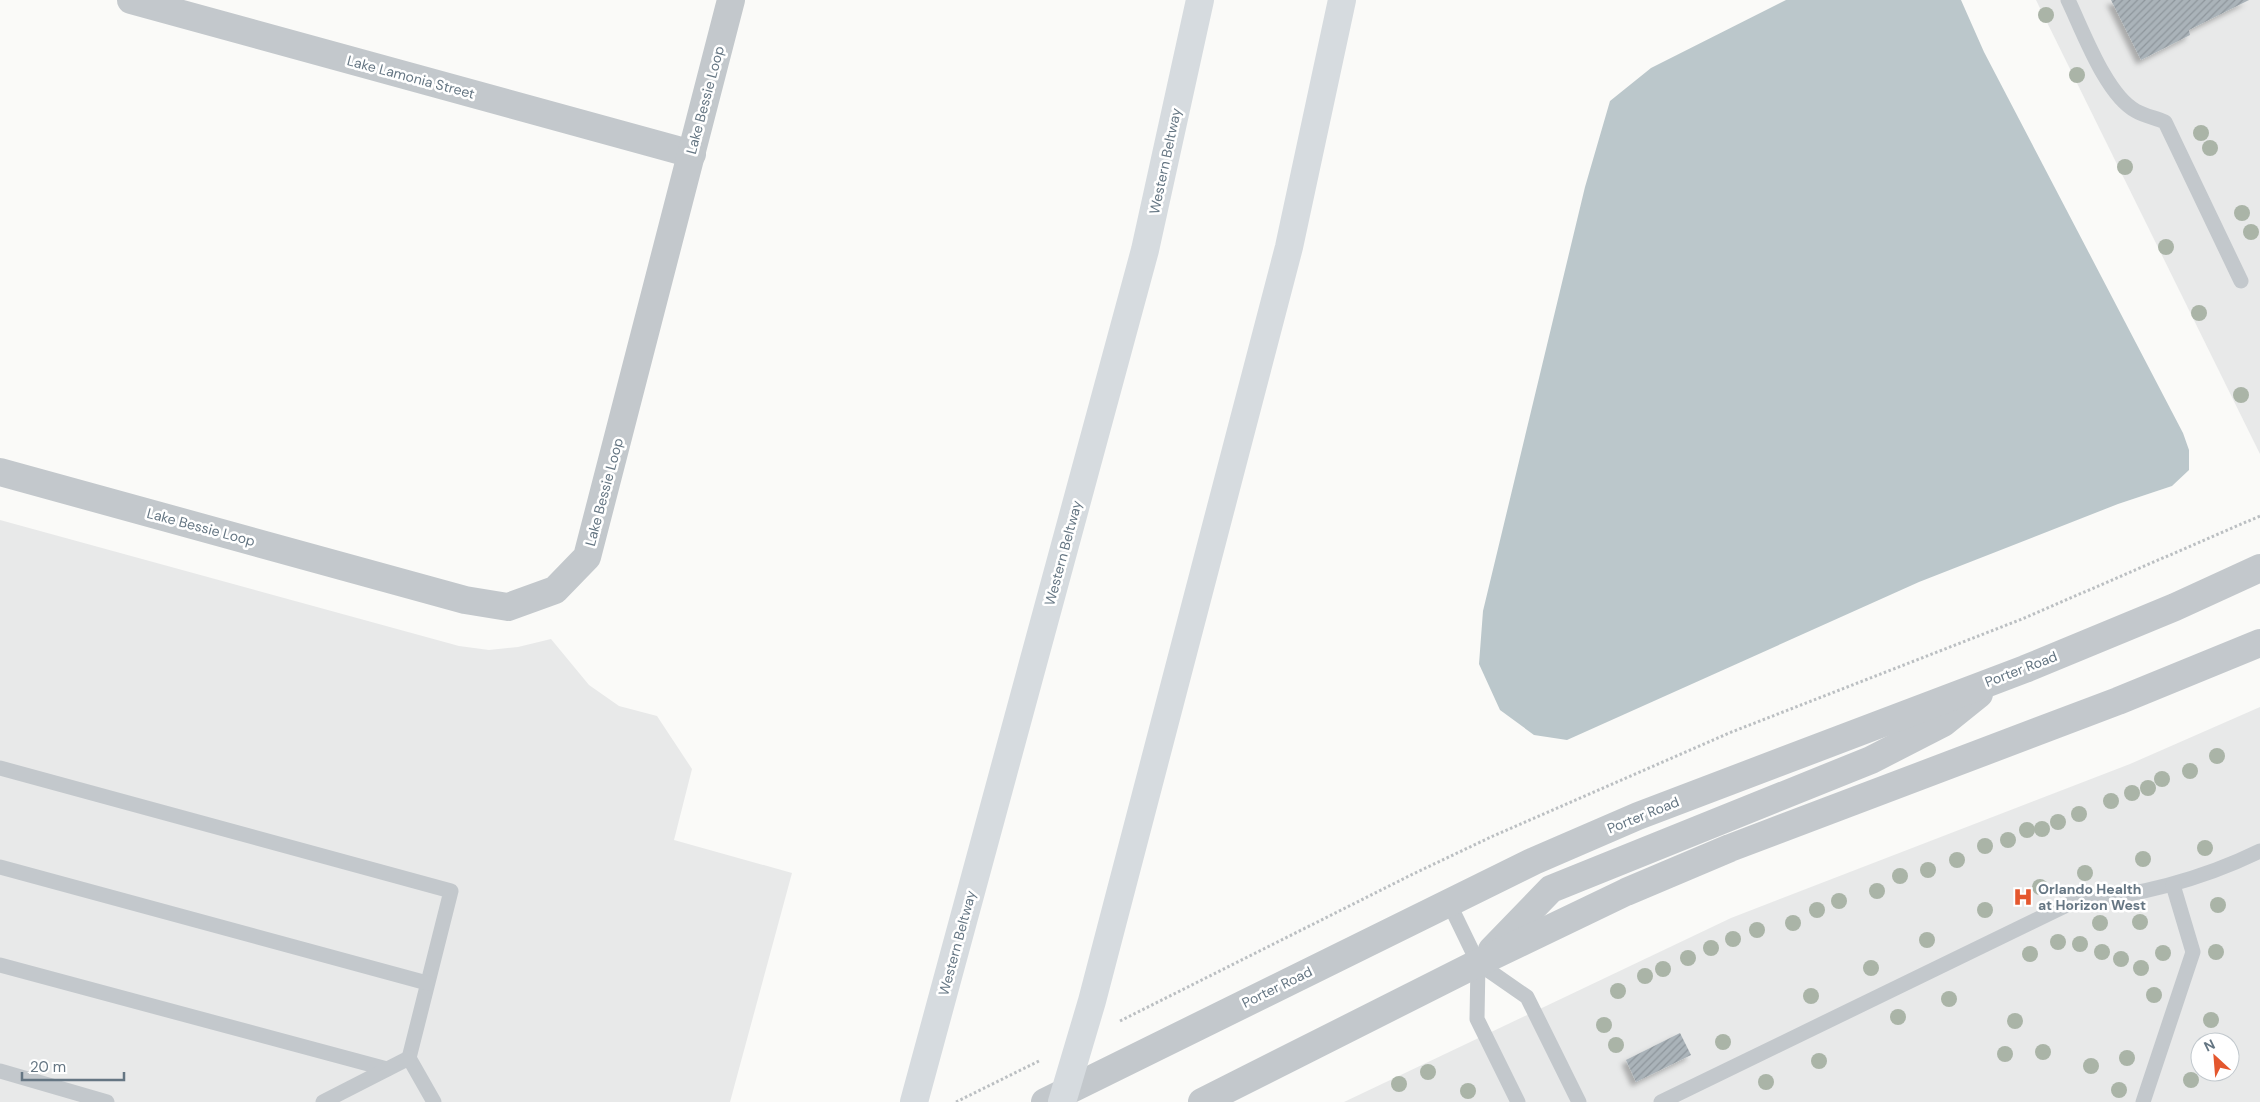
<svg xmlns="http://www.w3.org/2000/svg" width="2260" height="1102" font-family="'DM Sans',sans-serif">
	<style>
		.built { fill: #e8e9e9; fill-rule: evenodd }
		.water { fill: #bbc7cb }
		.building { fill: url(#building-hatch); filter: url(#shadow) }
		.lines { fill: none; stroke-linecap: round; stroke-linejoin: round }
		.path { stroke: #bbbfc2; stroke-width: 3; stroke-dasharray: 2.5 2.5; stroke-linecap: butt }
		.service { stroke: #c3c8cc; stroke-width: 15 }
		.minor { stroke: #c3c8cc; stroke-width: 28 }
		.tertiary { stroke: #c3c8cc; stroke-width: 28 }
		.motorway { stroke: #d6dbdf; stroke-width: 28 }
		.tree { fill: #aab4a7 }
		.labels { text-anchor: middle; stroke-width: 5; stroke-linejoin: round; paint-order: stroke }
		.street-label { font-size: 14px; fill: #657683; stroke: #fff }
		.poi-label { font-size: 14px; font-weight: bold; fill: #657683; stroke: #fff; text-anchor: start }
	</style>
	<defs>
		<pattern id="building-hatch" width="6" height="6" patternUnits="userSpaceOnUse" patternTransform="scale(1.25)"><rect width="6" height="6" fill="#aab3b9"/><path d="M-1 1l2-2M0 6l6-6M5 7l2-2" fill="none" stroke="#8e969c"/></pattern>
		<filter id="shadow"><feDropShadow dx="-4.5" dy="4.5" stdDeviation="2.5" flood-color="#0004"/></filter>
	</defs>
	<rect width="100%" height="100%" fill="#fafaf8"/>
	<g class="built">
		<path d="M2036,0H2260V454Z"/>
		<path d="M0,520L459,646L489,650L518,647L551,639L589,685L619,706L657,716L692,769L674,840L792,873L730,1102H0Z"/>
		<path d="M2260,707V1102H1344L1731,918L2130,764ZM2200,1042H2230V1072H2200Z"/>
	</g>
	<path class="water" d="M1786,0H1961L1984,52L2183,433L2189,450V470L2172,486L2118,504L1919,582L1567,740L1534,735L1500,710L1479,664L1483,611L1585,187L1610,101L1651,68Z"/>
	<g class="building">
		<path d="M2111,0H2249L2189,30L2190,35L2141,60Z"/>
		<path d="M1680,1033L1691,1055L1636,1082L1626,1060Z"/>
	</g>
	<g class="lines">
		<g class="path">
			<path d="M1120,1021L1413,874L1493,836L1729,733L2022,619L2260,516"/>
			<path d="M956,1102L1041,1060"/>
		</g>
		<g class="service">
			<path d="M2068,0C2083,31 2106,95 2136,111C2145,116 2156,118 2165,122L2241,281"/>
			<path d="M0,768L451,891L409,1058L434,1102"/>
			<path d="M0,867L427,983"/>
			<path d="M1448,901L1478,963"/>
			<path d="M0,965L387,1069"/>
			<path d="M0,1071L107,1102"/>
			<path d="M323,1102L409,1058"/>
			<path d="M1518,1102L1477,1019L1478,963L1527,997L1579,1102"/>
			<path d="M1661,1102L2071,903C2138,895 2199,881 2260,851"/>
			<path d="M2143,1102L2193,952L2173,885"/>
		</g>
		<g class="minor">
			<path d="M131,0L692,154"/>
			<path d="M0,472L465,600L508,607L555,590L587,557L731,0"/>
		</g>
		<g class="tertiary">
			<path d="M1492,950L1551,889L1871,760L1943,723L1979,694"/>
			<path d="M1045,1102L1534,861L1638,816L2025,669L2175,607L2260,568"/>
			<path d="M1202,1102L1478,963L1626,892L1730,848L2118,701L2260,643"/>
		</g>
		<g class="motorway">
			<path d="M914,1102L1145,250L1200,0"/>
			<path d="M1062,1102L1092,1001L1289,247L1342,0"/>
		</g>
	</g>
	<g class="tree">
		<circle cx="2046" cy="15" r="8"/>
		<circle cx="2077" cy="75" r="8"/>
		<circle cx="2201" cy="133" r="8"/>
		<circle cx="2210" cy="148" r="8"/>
		<circle cx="2125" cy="167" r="8"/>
		<circle cx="2242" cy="213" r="8"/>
		<circle cx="2251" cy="232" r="8"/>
		<circle cx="2166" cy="247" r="8"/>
		<circle cx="2199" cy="313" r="8"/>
		<circle cx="2241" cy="395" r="8"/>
		<circle cx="2217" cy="756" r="8"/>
		<circle cx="2190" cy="771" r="8"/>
		<circle cx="2162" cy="779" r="8"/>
		<circle cx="2148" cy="788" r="8"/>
		<circle cx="2132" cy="793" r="8"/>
		<circle cx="2111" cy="801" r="8"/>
		<circle cx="2079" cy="814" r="8"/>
		<circle cx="2058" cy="822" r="8"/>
		<circle cx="2042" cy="829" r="8"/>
		<circle cx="2027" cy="830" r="8"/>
		<circle cx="2008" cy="840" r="8"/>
		<circle cx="1985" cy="846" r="8"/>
		<circle cx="2205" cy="848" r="8"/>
		<circle cx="2143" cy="859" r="8"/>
		<circle cx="1957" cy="860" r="8"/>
		<circle cx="1928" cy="870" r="8"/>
		<circle cx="2085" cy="873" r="8"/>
		<circle cx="1900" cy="876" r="8"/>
		<circle cx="2040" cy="887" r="8"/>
		<circle cx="1877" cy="891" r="8"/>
		<circle cx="1839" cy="901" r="8"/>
		<circle cx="2218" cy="905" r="8"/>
		<circle cx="1817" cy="910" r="8"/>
		<circle cx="1985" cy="910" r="8"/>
		<circle cx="2140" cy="922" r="8"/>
		<circle cx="1793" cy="923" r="8"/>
		<circle cx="2100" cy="923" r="8"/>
		<circle cx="1757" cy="930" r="8"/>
		<circle cx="1733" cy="939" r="8"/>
		<circle cx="1927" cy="940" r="8"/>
		<circle cx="2058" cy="942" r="8"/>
		<circle cx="2080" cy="944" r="8"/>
		<circle cx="1711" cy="948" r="8"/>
		<circle cx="2102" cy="952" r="8"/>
		<circle cx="2216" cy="952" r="8"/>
		<circle cx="2163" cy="953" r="8"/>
		<circle cx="2030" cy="954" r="8"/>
		<circle cx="1688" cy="958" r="8"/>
		<circle cx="2121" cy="959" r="8"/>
		<circle cx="1871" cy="968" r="8"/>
		<circle cx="2141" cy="968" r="8"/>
		<circle cx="1663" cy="969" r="8"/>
		<circle cx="1645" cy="976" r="8"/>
		<circle cx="1618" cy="991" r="8"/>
		<circle cx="2154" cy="995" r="8"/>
		<circle cx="1811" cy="996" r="8"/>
		<circle cx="1949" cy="999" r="8"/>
		<circle cx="1898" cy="1017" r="8"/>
		<circle cx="2211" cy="1020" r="8"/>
		<circle cx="2015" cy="1021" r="8"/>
		<circle cx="1604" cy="1025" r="8"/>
		<circle cx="1723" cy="1042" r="8"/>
		<circle cx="1616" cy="1045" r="8"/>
		<circle cx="2043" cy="1052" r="8"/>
		<circle cx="2005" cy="1054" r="8"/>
		<circle cx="2127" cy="1058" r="8"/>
		<circle cx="1819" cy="1061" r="8"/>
		<circle cx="2091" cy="1066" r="8"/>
		<circle cx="1428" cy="1072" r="8"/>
		<circle cx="2191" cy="1080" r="8"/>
		<circle cx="1766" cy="1082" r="8"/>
		<circle cx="1399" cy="1084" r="8"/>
		<circle cx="2119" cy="1090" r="8"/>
		<circle cx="1468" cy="1091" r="8"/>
	</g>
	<defs>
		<symbol id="hospital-bare" viewBox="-9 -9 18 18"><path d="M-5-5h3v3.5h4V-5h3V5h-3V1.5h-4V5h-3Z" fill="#e4572e" stroke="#fff" stroke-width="2.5" paint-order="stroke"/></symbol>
	</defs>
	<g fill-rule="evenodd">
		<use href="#hospital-bare" x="2009" y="883" width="28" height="28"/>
	</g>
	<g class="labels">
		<g class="street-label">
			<text transform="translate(411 77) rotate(15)" y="5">Lake Lamonia Street</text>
			<text transform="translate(705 100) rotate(-75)" y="5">Lake Bessie Loop</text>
			<text transform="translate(1165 161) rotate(-78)" y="5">Western Beltway</text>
			<text transform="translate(604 492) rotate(-75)" y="5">Lake Bessie Loop</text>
			<text transform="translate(201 527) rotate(15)" y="5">Lake Bessie Loop</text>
			<text transform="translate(1063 553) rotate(-75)" y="5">Western Beltway</text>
			<text transform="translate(2021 669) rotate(-21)" y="5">Porter Road</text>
			<text transform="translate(1643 815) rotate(-22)" y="5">Porter Road</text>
			<text transform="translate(957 943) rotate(-75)" y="5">Western Beltway</text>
			<text transform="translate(1277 987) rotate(-26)" y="5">Porter Road</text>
		</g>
		<g class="poi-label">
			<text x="2038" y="894">Orlando Health<tspan x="2038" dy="16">at Horizon West</tspan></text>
		</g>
	</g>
	<g transform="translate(2215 1057) rotate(334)"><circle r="24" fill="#ffffff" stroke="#c1c8cd"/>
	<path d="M0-4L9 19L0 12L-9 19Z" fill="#e4572e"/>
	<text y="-8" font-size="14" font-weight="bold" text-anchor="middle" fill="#657683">N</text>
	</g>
	<path d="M22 1072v8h102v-8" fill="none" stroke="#657683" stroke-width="2.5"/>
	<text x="30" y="1072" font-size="15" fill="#657683" stroke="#ffffff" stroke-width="4" paint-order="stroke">20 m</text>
</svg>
